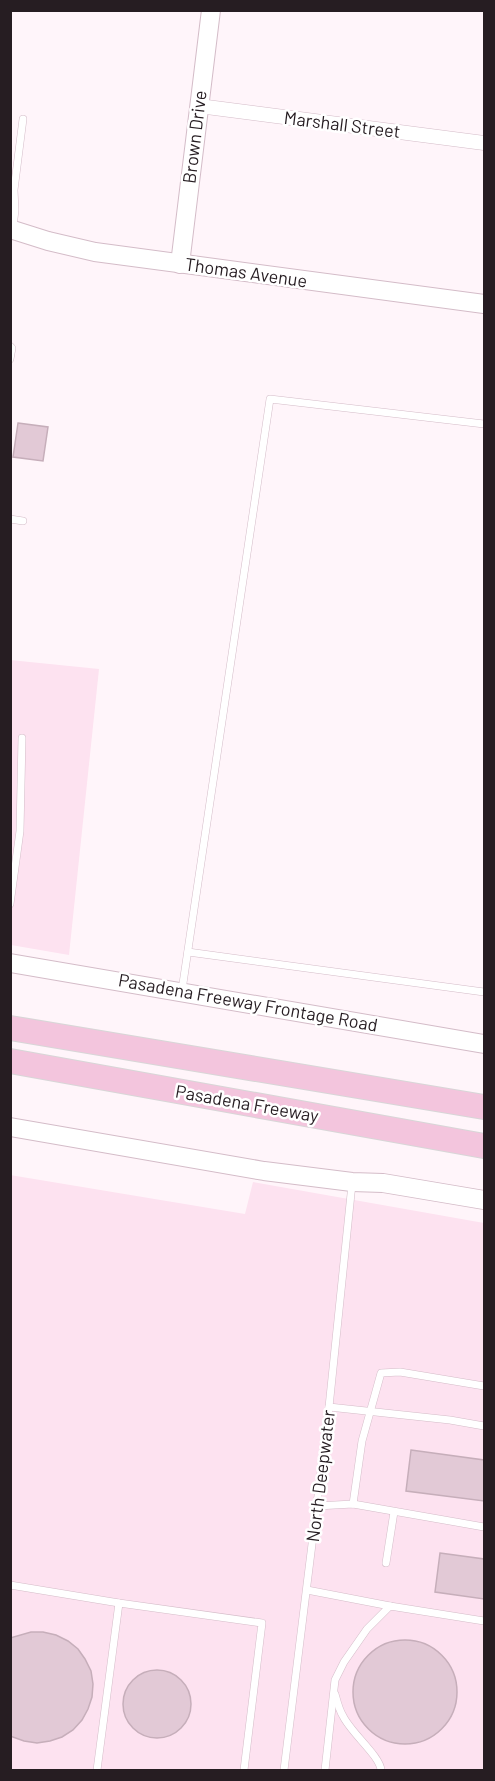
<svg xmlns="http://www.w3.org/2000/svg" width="495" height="1781" font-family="Barlow,sans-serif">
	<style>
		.built { fill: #fde2f0 }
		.building { fill: #e2c9d6; stroke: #c6aeba; stroke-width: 1.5 }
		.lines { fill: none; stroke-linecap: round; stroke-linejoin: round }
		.lane-casing { stroke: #d4bcc8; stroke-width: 8 }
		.street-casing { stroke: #d4bcc8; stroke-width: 15 }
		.secondary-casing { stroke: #d4bcc8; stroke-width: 20 }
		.highway-casing { stroke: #d8d6d7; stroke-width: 26 }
		.lane { stroke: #fff; stroke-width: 7 }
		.street { stroke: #fff; stroke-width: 14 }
		.secondary { stroke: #fff; stroke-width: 18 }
		.highway { stroke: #f3c5dd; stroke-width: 24 }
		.labels { text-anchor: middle; stroke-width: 5; stroke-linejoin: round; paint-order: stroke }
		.street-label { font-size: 18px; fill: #261d22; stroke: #fff }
	</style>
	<rect width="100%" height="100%" fill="#fff5fa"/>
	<g class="built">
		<path d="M10,660L99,669L69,955L11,945Z"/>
		<path d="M10,1175L245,1214L253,1182L484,1223V1770H11Z"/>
	</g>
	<g class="building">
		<path d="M18,423L48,427L43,461L13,457Z"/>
		<path d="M411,1450L484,1460V1501L406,1491Z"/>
		<path d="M440,1553L484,1559V1599L435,1592Z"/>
		<path d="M31,1632H43L56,1635L68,1641L78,1649L85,1659L91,1671L93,1684L92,1697L88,1709L82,1720L73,1730L62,1737L50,1741L37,1743L24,1741L10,1736V1638Z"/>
		<circle cx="405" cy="1692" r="52"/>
		<circle cx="157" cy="1704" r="34"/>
	</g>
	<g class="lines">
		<defs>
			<g id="lane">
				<path d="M13,227L15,210L14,190L23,119"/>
				<path d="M10,346L12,348L10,359"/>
				<path d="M10,519L23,521"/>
				<path d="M10,904L20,831L22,738"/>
				<path d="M188,952L484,992"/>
				<path d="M182,990L270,399L484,424"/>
				<path d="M329,1407L450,1420L484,1426"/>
				<path d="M353,1504L362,1441L381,1373L400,1372L484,1386"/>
				<path d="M317,1506L353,1504L484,1527"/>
				<path d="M386,1563L394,1512"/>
				<path d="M10,1585L119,1603L262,1623L244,1770"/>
				<path d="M307,1590L390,1606"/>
				<path d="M335,1694C337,1701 339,1710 343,1716C351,1733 380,1756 381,1770"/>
				<path d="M97,1770L119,1603"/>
				<path d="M284,1770L329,1407L352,1184"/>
				<path d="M325,1770L335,1680L344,1662L367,1629L390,1606L484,1621"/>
			</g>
			<path id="street" d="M199,106L484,143"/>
			<g id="secondary">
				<path d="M10,229L48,241L95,252L484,304"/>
				<path d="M180,264L211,10"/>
				<path d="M10,963L484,1044"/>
				<path d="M10,1127L264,1171L352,1182L383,1183L484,1200"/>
			</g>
			<g id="highway">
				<path d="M10,1028L484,1107"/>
				<path d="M10,1061L484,1146"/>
			</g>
		</defs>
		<use href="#lane" class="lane-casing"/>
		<use href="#street" class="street-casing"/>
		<use href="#secondary" class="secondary-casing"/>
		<use href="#highway" class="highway-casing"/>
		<use href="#lane" class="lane"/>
		<use href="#street" class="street"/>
		<use href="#secondary" class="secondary"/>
		<use href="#highway" class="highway"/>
	</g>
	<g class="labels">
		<g class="street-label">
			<text transform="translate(342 125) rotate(7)" y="6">Marshall Street</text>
			<text transform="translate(195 137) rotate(-83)" y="6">Brown Drive</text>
			<text transform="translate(246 273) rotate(8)" y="6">Thomas Avenue</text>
			<text transform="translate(248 1003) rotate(10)" y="6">Pasadena Freeway Frontage Road</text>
			<text transform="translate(247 1104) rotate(10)" y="6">Pasadena Freeway</text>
			<text transform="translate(321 1476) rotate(-83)" y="6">North Deepwater</text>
		</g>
	</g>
	<rect width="495" height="1781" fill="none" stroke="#261d22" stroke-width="24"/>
</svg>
